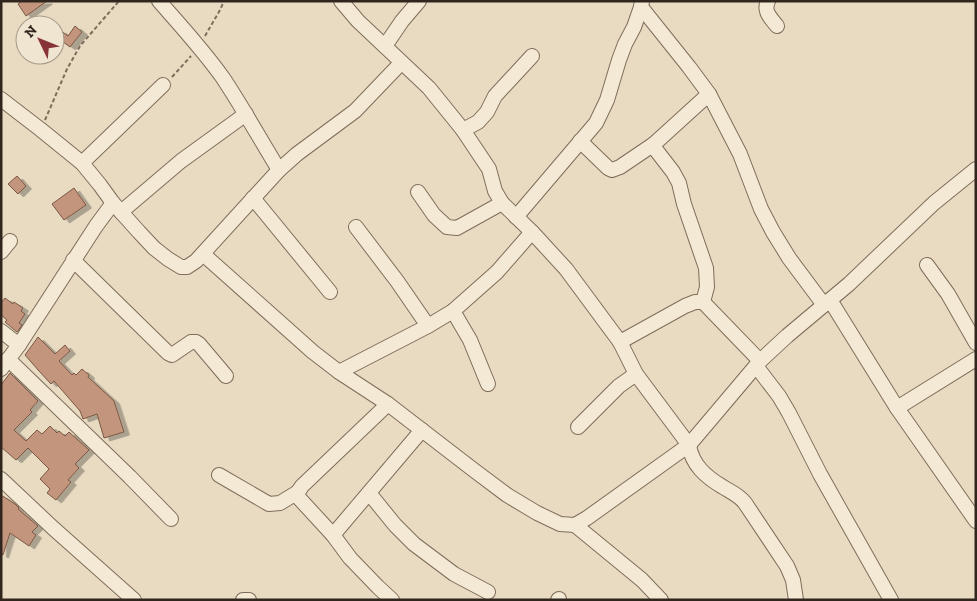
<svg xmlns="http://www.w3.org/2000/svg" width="977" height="601" font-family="'Zilla Slab',serif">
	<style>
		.building { fill: #c2957c; stroke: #7b5744; filter: url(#shadow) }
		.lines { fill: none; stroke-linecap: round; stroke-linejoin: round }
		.minor-casing { stroke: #7f6d5b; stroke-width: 16 }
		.path { stroke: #7f6d5b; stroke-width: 2; stroke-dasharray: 4 2.5; stroke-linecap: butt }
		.minor { stroke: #f4e9d4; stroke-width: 14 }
	</style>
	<defs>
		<filter id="shadow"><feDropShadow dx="5.5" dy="3" stdDeviation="0" flood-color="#0004"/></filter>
	</defs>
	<rect width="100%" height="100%" fill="#e8dbc2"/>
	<g class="building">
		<path d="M22,1H47L26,16L18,4Z"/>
		<path d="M75,26L82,32L70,47L55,36L60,30L68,36Z"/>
		<path d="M17,176L26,186L18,194L8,184Z"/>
		<path d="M74,188L86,205L64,220L52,204Z"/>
		<path d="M5,298L13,304L14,302L23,308L21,311L25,314L19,323L22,325L17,332L5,322L7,320L1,315V303Z"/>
		<path d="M38,337L55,354L65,345L70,351L59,361L72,375L74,373L76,375L82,369L89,375L88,377L114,401L124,432L104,438L97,414L83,419L80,411L54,381L51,384L39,371L25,355Z"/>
		<path d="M10,373L38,401L30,410L32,412L14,430L26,441L37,430L42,434L50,426L57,433L59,431L65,436L69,432L89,450L75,464L79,468L68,480L71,482L56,500L47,493L50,489L40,479L49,469L28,448L16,460L1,447V385Z"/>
		<path d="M1,495L15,504L19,508L18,509L38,526L32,532L36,535L29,546L10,533L3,555L1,554Z"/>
	</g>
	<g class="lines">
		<defs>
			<g id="minor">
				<path d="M159,1C181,26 204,51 223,78C243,108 260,139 279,170"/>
				<path d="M341,1L358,21L429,88L463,130L489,169L495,191L502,203L532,232L566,269L620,342L636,374L689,445C692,465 706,477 723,487C731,492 739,495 745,503L787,566L793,580L796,600"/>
				<path d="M768,1C763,12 771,18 777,26"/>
				<path d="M641,7L689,67L709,94L740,154L761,209L773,232L789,258L824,305"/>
				<path d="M385,46L402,21L419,1"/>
				<path d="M1,99L40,129L82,163L100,185L113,203L139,232L154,248L168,259L181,267H187L196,261L279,170L297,154L355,111L401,63"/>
				<path d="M463,130L478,122L487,112L495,96L532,56"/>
				<path d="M580,141L608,168L612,170L620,167L654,144"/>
				<path d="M82,163L163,85"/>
				<path d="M418,192L434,215L447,227L457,228L502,203"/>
				<path d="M253,198L330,292"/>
				<path d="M121,212L181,161L246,114"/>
				<path d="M516,217L596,123L607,100L619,60L625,44L634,27L641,7L642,1"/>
				<path d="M356,227L397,281L428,326"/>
				<path d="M1,252L10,241"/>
				<path d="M203,254L313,352L339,372L388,404L475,471L507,495L537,513L560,524L575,525L587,518L689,445L760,361L787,336L849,284L934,203L976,169"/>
				<path d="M73,260L168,353L172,355L191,342H196L199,344L226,376"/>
				<path d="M927,265L948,294L976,343"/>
				<path d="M830,300L897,408L976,521"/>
				<path d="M703,302L707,287L706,268L684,204L679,183L673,172L656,150L654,144L709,94"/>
				<path d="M453,311L470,340L488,384"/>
				<path d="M1,331L19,345"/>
				<path d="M620,342L685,306L695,302H703L760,361"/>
				<path d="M8,359L130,477L171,519"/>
				<path d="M756,366L779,396L789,413L820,474L891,600"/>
				<path d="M1,369L19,345L96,226L113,203"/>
				<path d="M339,372L428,326L453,311L497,272L532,232"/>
				<path d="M388,404L302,486L298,492V497L333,535L350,558L378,587L392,600"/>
				<path d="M897,408L976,359"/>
				<path d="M578,427L619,386L636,374"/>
				<path d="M219,475L269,504L280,503L298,492"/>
				<path d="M1,479L53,528L134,600"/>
				<path d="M369,493L395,525L414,544L454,574L488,592"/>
				<path d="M575,525L642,580L661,600"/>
				<path d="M333,535L422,430"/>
				<path d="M243,600H249"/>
				<path d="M558,600L559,599"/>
			</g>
		</defs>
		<use href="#minor" class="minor-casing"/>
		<g class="path">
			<path d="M205,36L220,10L224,1"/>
			<path d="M172,77L191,56"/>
			<path d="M45,120L67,69L80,46L119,1"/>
		</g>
		<use href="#minor" class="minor"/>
	</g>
	<rect width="977" height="601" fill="none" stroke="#31261e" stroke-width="5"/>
	<g transform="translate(40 40) rotate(313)"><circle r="24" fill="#f0e5d0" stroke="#a49989"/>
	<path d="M0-4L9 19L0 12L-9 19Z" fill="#873338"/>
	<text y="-8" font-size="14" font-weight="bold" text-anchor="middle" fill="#31261e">N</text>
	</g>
</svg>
